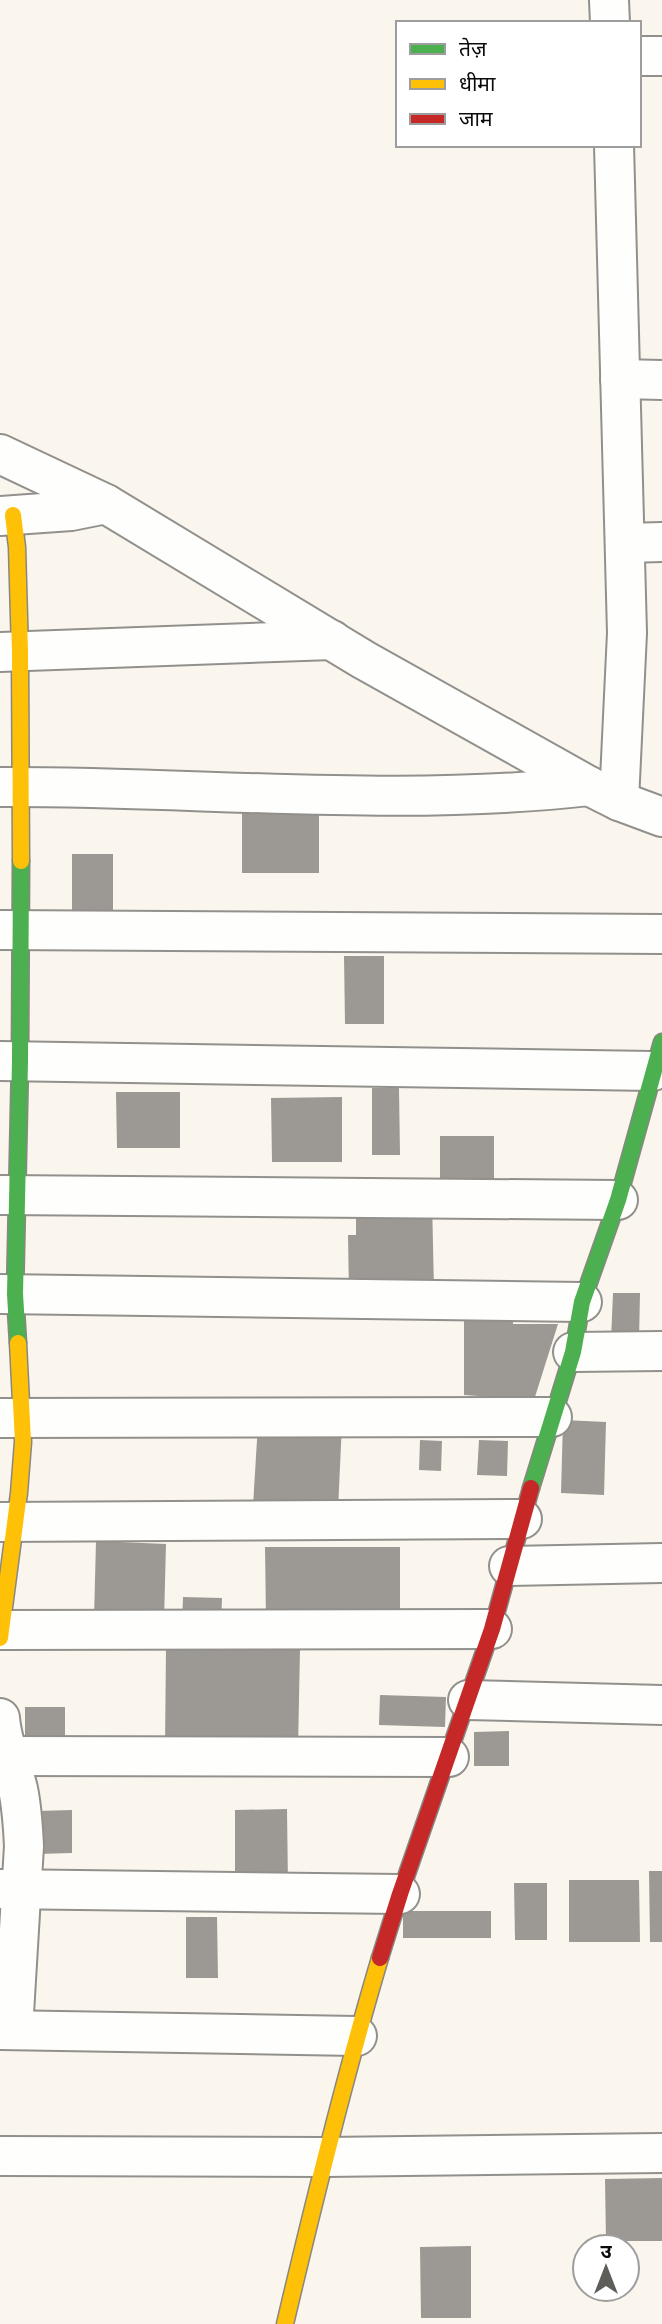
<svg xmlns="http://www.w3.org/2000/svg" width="662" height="2324" font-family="Bitter,'Noto Sans Devanagari',serif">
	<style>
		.building { fill: #9c9894 }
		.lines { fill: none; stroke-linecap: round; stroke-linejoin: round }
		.street-casing { stroke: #92908c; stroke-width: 42 }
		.fast-casing { stroke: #898783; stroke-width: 19 }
		.slow-casing { stroke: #898783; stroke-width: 19 }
		.jam-casing { stroke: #898783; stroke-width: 19 }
		.street { stroke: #fefefc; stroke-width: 38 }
		.fast { stroke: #4caf50; stroke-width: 16 }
		.slow { stroke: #ffc107; stroke-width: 16 }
		.jam { stroke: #c62828; stroke-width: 16 }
	</style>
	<rect width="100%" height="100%" fill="#faf6ed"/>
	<g class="building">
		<rect x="242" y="809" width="77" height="64"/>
		<rect x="72" y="854" width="41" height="71"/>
		<path d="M344,956H384V1024H345Z"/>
		<path d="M372,1088H399L400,1155H372Z"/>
		<path d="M116,1092H180V1148H117Z"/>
		<path d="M342,1097V1162H272L271,1098Z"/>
		<rect x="440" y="1136" width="54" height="52"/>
		<path d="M432,1199L434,1291L349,1293L348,1235H356V1200Z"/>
		<path d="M613,1293H640L639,1341L611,1340Z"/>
		<path d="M464,1317H513V1324H558L534,1400L464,1395Z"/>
		<path d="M563,1420L606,1422L604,1495L561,1493Z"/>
		<path d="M258,1423H342L338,1510L253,1506Z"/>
		<path d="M420,1440L442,1441L441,1471L419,1470Z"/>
		<path d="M479,1440L508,1441L507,1476L477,1475Z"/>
		<path d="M96,1541L166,1544L164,1621L94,1619Z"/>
		<path d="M265,1547H400V1620L266,1621Z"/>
		<path d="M183,1597L222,1598L221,1626L182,1624Z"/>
		<path d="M166,1647L300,1649L298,1749L165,1747Z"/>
		<path d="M380,1695L446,1697L445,1727L379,1725Z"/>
		<path d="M25,1707H65V1754L25,1755Z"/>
		<path d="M509,1731V1766H474V1732Z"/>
		<path d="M287,1809L288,1886H235V1810Z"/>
		<path d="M72,1810V1853L37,1854V1811Z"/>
		<path d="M649,1871H662V1942H650Z"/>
		<path d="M569,1880H639L640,1942H569Z"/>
		<path d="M514,1883H547V1940H515Z"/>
		<rect x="403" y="1911" width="88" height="27"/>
		<path d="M186,1917H217L218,1978H186Z"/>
		<path d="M662,2178V2241H606L605,2179Z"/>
		<path d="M471,2246V2318H421L420,2247Z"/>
	</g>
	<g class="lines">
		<defs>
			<g id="street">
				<path d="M609,0L610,23"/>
				<path d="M639,56H662"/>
				<path d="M614,145L627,633L619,801"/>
				<path d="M620,379L662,380"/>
				<path d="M0,454L106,504L364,660L589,786L619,801L662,817"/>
				<path d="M0,516L71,511L106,504"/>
				<path d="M626,543L662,542"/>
				<path d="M0,652L332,640"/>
				<path d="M0,787C196,786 394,808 589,786"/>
				<path d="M0,930L662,934"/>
				<path d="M0,1061L653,1071"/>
				<path d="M0,1195L618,1200"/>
				<path d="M0,1294L582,1302"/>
				<path d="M573,1352L662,1351"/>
				<path d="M0,1418L552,1417"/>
				<path d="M0,1522L522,1519"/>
				<path d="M509,1566L662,1563"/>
				<path d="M0,1630L492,1629"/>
				<path d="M468,1700L662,1705"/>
				<path d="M0,1718C2,1743 12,1765 18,1789C22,1808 23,1826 24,1846L13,2030"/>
				<path d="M0,1756L449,1757"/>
				<path d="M0,1889L400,1894"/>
				<path d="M0,2030L357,2036"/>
				<path d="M0,2156L325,2157L662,2153"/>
			</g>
			<g id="fast">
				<path d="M18,1343L15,1294L20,1061L21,861"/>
				<path d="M531,1488L573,1352L582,1302L618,1200L662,1042"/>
			</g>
			<g id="slow">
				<path d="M13,515L17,547L20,652L21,861"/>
				<path d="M0,1638L19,1493L23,1442L18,1343"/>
				<path d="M285,2324C314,2201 344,2079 380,1958"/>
			</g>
			<path id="jam" d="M380,1958L400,1894L492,1629L531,1488"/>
		</defs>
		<use href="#street" class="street-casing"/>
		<use href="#fast" class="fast-casing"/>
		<use href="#slow" class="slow-casing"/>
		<use href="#jam" class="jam-casing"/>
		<use href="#street" class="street"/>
		<use href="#fast" class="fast"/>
		<use href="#slow" class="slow"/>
		<use href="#jam" class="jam"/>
	</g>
	<rect x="396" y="21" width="245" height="126" fill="#ffffff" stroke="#9d9d9d" stroke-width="2"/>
	<rect x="410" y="44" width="35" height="10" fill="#4caf50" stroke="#9d9d9d" stroke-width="2"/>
	<text x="459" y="56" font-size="21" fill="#0a0a0a">तेज़</text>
	<rect x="410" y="79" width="35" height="10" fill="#ffc107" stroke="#9d9d9d" stroke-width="2"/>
	<text x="459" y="91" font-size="21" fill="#0a0a0a">धीमा</text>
	<rect x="410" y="114" width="35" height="10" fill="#c62828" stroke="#9d9d9d" stroke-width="2"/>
	<text x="459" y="126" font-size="21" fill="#0a0a0a">जाम</text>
	<g transform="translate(606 2268)"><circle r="33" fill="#ffffff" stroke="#9d9d9d" stroke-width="2"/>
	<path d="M0-5L12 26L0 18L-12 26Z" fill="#5e5d59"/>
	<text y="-10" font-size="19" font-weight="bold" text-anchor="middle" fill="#0a0a0a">उ</text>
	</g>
</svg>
